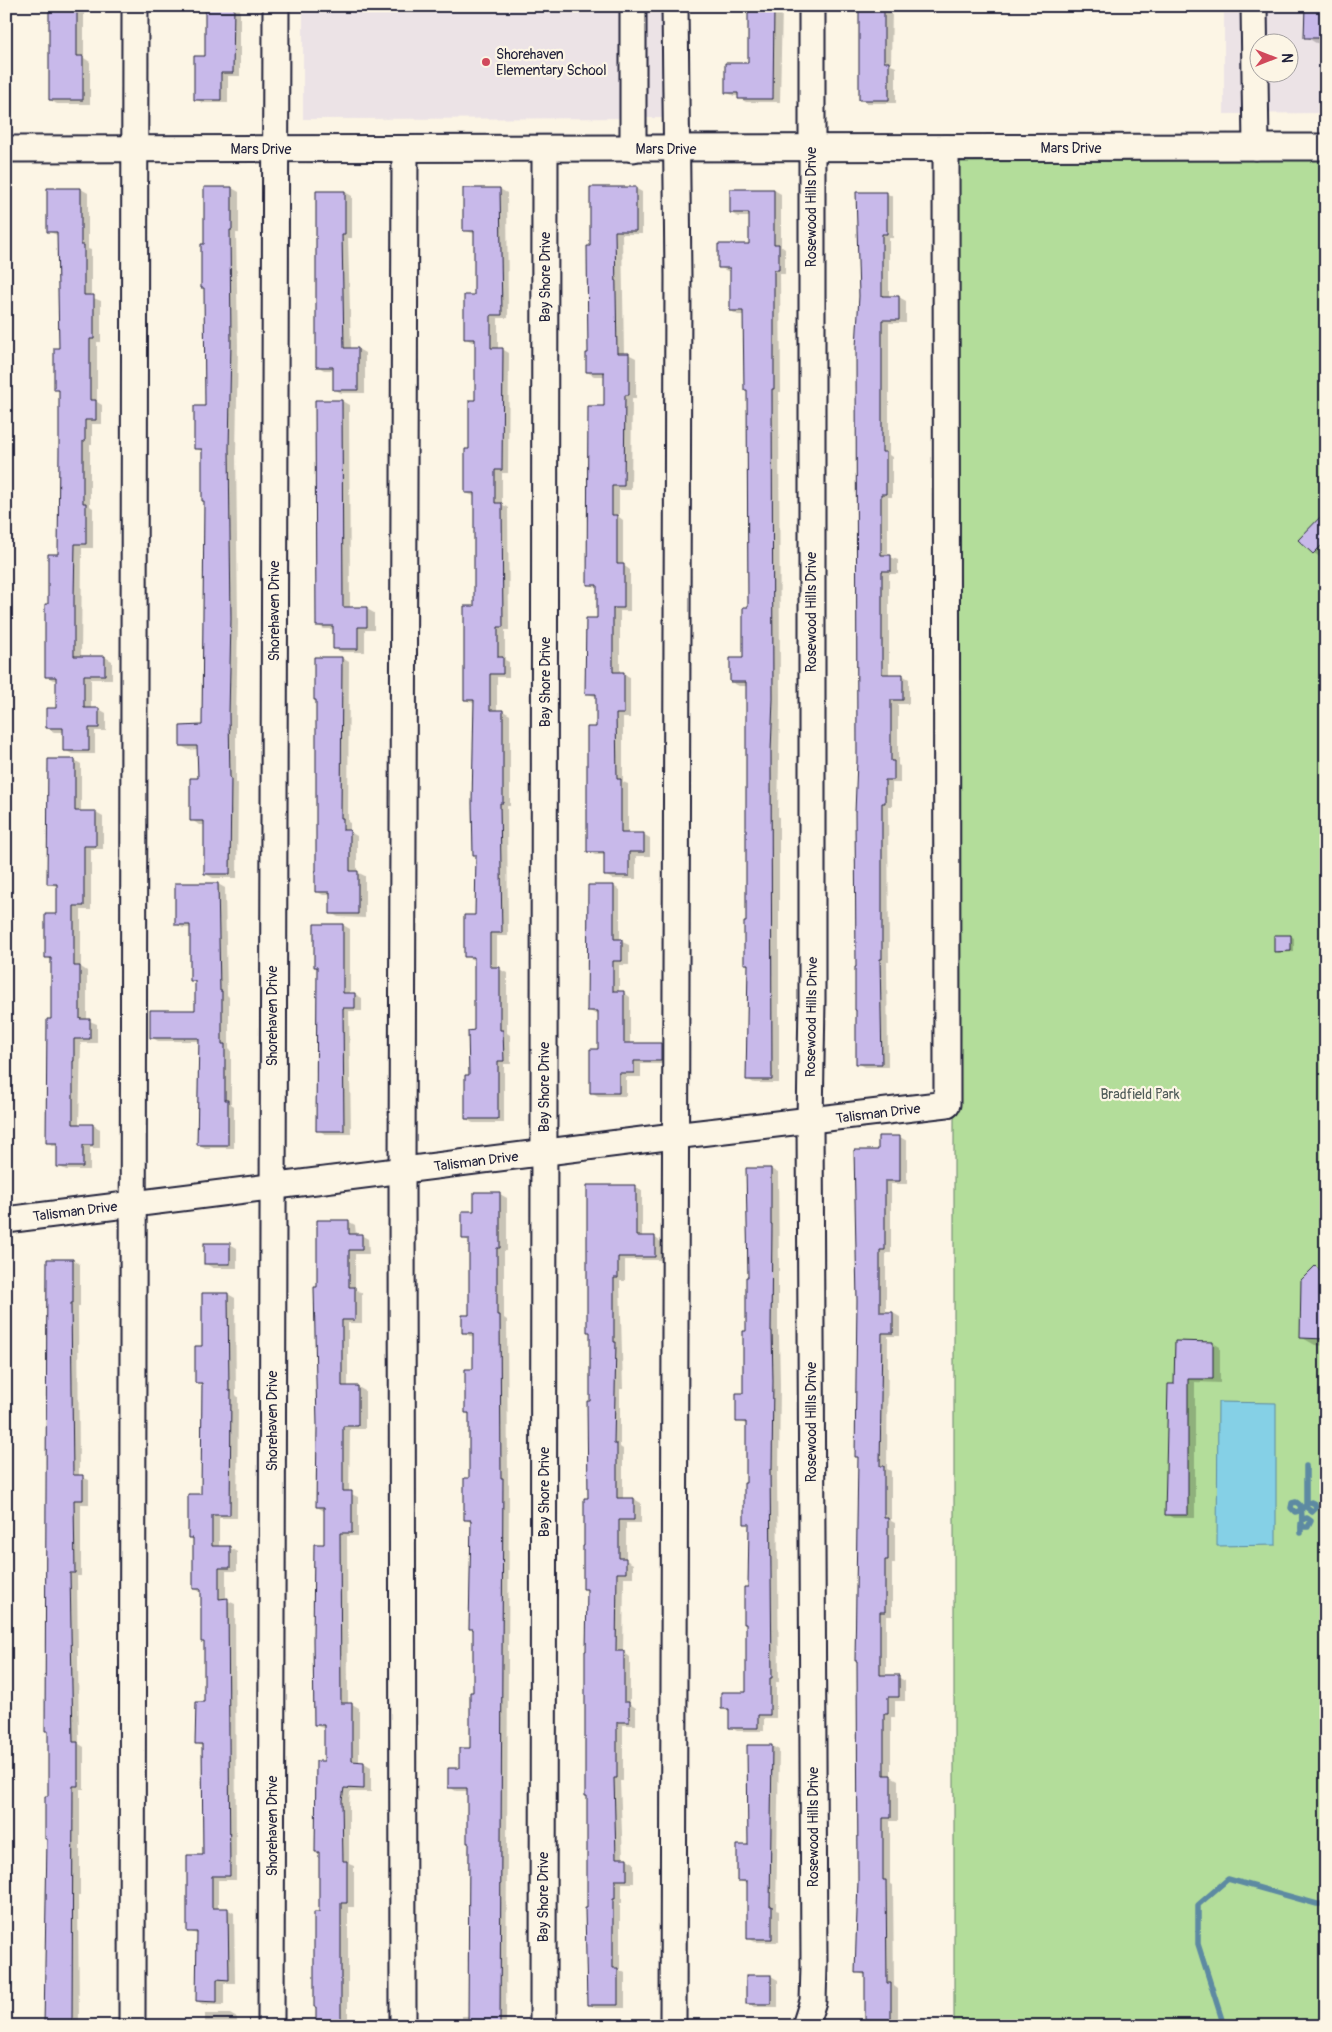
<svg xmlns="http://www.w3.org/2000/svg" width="1332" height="2032" font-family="Pangolin,sans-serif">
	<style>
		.built { fill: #ece3e6; fill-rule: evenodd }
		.green { fill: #b3dd9a; stroke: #6a806a }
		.water { fill: #85d0e6; stroke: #5d8aa2 }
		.shadow { fill: #0003 }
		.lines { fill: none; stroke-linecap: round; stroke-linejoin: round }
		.stream { stroke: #5d8aa2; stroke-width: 5.5 }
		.building { fill: #c8b9ea; stroke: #22223b }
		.minor-casing { stroke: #22223b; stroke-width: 29 }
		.minor { stroke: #fcf5e5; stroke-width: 25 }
		.poi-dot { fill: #d1495b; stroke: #fcf5e5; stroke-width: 2 }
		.labels { text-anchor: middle; stroke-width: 4.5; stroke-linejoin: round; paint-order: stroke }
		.poi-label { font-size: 14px; fill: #22223b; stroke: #fcf5e5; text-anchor: start }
		.street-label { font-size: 14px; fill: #22223b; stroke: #fcf5e5 }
		.park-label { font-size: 14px; fill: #4e5a58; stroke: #fcf5e5 }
	</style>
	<rect width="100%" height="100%" fill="#fcf5e5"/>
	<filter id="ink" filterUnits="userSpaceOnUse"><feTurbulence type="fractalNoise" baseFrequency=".02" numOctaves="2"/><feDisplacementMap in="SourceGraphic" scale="10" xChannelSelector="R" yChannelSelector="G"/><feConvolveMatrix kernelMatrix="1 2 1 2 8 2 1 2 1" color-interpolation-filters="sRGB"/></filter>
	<g filter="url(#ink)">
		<g class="built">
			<path d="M303,6H669V118L303,119Z"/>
			<path d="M1224,6H1326V113L1224,114ZM1260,42H1290V72H1260Z"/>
		</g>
		<path class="green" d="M1326,160V2026H954V162Z"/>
		<path class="water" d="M1218,1402L1276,1403V1545L1217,1546Z"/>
		<g class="shadow">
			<path d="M50,6H81L84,9V58L90,62V104H57L50,100Z"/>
			<path d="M205,6H240V76H228V103H203L196,99L206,58Z"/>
			<path d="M750,6H782L780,102H746L739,98V96H734L726,92L750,64Z"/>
			<path d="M860,6H892L891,65L896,67V103H867L860,99Z"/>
			<path d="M1326,6V44L1316,43L1306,37Z"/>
			<path d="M232,188L239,192V233H236L238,346L236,453L238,623L236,720V783H238L237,878H213L206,874V825H199L192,820L199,779L198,749L189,750L181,746L203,727L206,502L203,452L195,448L206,407V289L202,287L205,245Z"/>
			<path d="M635,188L642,192V234H622L624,354H628L636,358V398H632L631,490H619V517L623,520V565L630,570V611H620V673L630,677V718H623V782L628,784V834H643L650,838V856H636V879H612L605,875V855H595L588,851L597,728V697L586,693L598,619V588L588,584L605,407V376H594L587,372L589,354L591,247Z"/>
			<path d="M81,189L88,193V249L91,250V297L101,301V342H97V402L102,405V424H92V444H90V506L93,508V548H82L81,657H105L112,661V679H91V709H99L106,713V731H95V754H72L65,750V732H54L47,728L58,709V680H53L46,676L49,606L59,555L60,392L56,389L60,349L59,236L48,231Z"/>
			<path d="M500,189L507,193L508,318H498V349H502L509,353L508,473H502V504L508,508L509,630H505V660L509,662V677H497V711H503L510,715V806H507L508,936H497V968L507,973V1033L510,1035L511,1064H504V1123H473L466,1119L475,1032V961L465,956L477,916V856L474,855L476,704L465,700L475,607L476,497L466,493L476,401V342H472L465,338L475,296V234L464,230Z"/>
			<path d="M774,190L781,194V246L785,249V274H780L781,392H779L780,703L778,816L779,817V1083H754L747,1079L749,966L745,964L748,923V686H739L731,682L744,660L749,608L748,391L744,315H738L731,311V271H727L720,267L750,245V217H738L731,213Z"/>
			<path d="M345,192L352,196V238H348L351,349H358L365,353V393H341L334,389V370H324L317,366Z"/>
			<path d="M886,193L893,197V238H889V297H899L906,301V323H889V455L892,457V497H888V556L898,560V574H889V675H902L909,679V704H898V765L900,766V783H892V806H888L889,962H887L888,1067H865L858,1063V347L860,235Z"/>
			<path d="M316,401H342L349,405L350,609H367L374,613V630H365V652H341L334,648V629H324L317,625Z"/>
			<path d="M1326,513V552L1320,557L1314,553Z"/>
			<path d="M315,658H342L349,662L348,822L350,823V832L357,836V872L365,876V918L338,917L331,913V895H323L316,891L318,872V701L315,700Z"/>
			<path d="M74,760L81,764V813H96L103,817V849H91V910H81V967L87,971V1020L97,1024V1043H81L79,1125H93L100,1129V1148H90V1170H66L58,1166V1146H54L47,1142L52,1020V960L46,957L58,915V887L48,883Z"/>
			<path d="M176,884H218L225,888L227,995L229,997V1048L231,1050V1104L234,1106V1148H205L198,1144L200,1041H158L151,1037L196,1012V983L192,980V928H183L176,924Z"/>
			<path d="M613,886L620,890V941L629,945V965H619V992H623L630,997V1044H661L668,1048V1064H641V1077H626V1096H598L591,1092L599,1051V1014H595L588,1010Z"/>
			<path d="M343,925L350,929V994H355L362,998V1011H349L351,1134H325L318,1130V968L315,966Z"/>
			<path d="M1291,936L1294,938V952L1278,953L1275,951Z"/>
			<path d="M900,1137L907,1141V1184H891V1253H886V1313H893L900,1317V1336H888L887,1469L891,1471V1521L895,1523V1563H892V1616H886V1677H898L905,1681V1701H895V1717H891V1776L898,1780V1821H890V1884L893,1885L894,1986L898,1989V2023H874L867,2019V1976L856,1972L859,1880V1458L856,1456L880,1152Z"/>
			<path d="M771,1169L778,1173L779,1271H778V1335L779,1336L780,1385L779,1472H777L779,1682H776V1718H764V1731H737L730,1727V1712L722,1708L748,1693V1625L745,1624L749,1588L750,1526L745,1523L748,1484V1425L738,1421L744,1395L749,1278Z"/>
			<path d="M635,1187L642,1191V1237H654L661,1242V1260H625V1281H620L623,1389H620V1447L623,1449V1499H634L641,1503V1523H626V1560L633,1564V1577H624L623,1652L630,1657V1704L636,1708V1725H623V1781H620L623,1859H627L634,1863V1883H622V1903H620V1970L625,1973V2008H595L588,2004V1797L586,1796L589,1591L584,1589L590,1499L591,1333L588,1331Z"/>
			<path d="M476,1193L500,1194L507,1198V1251H504V1318L507,1320L508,1483L509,1484L506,2026H462V2016H469L470,1843L469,1791H456L449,1787L471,1749L474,1693V1630L471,1628L472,1523L466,1520L470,1480V1415L466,1413L474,1371V1336H470L463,1332L471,1316V1242L463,1238L476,1212Z"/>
			<path d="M348,1221L355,1225L356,1235H361L368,1239L369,1254H355V1289L362,1293V1323H348V1387H358L365,1391V1429H350L349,1493L358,1497V1536H347L348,1704H352L359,1708V1763H364L371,1767V1792H350L349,1805V1864L354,1866V1907H348V2018L355,2022V2026H317V2008L315,2007L320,1914V1854L316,1851L325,1762V1729L315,1725L325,1546L324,1511L317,1507L318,1288Z"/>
			<path d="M230,1244L237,1248V1268H213L206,1264Z"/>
			<path d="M73,1260L80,1264V1306H78L79,1476L89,1480V1504H81V1576H77L79,1744L84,1747V1789H80V1895H78L79,2026H46L49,1797V1732L46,1731Z"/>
			<path d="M1315,1267L1326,1273V1346L1315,1345L1301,1337Z"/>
			<path d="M203,1294H228L235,1298L236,1395L238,1397L237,1518H219V1548H230L237,1552V1571H226V1600L235,1604L236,1880H218V1909H227L234,1913L235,1983H224V2005H204L197,2001L198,1935L189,1931L204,1856L203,1747L197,1743L205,1703V1643L202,1641V1593L194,1589V1540L189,1537L202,1495L203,1386L197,1382L203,1347Z"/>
			<path d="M1213,1343L1220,1347V1383L1195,1382V1518H1173L1166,1514L1175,1385Z"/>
			<path d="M772,1746L779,1750L776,1910L779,1911V1942H755L748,1938V1884L738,1880L749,1847Z"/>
			<path d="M771,1976L778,1980V2007H755L748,2003Z"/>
			<path d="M205,2014H230L237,2018V2026H205Z"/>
		</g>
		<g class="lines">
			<g class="stream">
				<path d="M1301,1533C1301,1526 1299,1519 1307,1518L1311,1521L1308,1527H1303C1299,1519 1306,1507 1296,1502L1292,1503L1291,1508L1295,1512C1302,1511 1305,1504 1311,1502L1315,1504L1316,1508L1312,1512L1306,1507V1466"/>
				<path d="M1224,2026L1198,1944V1905L1228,1879L1317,1904H1326"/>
			</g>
		</g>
		<g class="building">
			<path d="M49,6H77V56H83V100H49Z"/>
			<path d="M205,6H234L233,73H221V100H194V56H205Z"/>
			<path d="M1305,6H1326V38H1304Z"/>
			<path d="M748,8H774L773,99H738V93H725V63H748Z"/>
			<path d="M859,8H884V62H889V100H859Z"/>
			<path d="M204,187H232V230H230L231,342L229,449L231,619L229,715L230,778H231L230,874H204V821H190V778H198L197,746H180V726L202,725L204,501H202V449H194V406H205L204,288H201V244H204Z"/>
			<path d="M590,187H636V231H615L617,353H629V395H625L624,486H612V515H617V564H624V608H613V672H624V714H616L617,779H621V833H644V852H629V876H604V852H587V727H596V694H585L586,618H597V585H587L588,406H604V372H586V353H588L587,246H590Z"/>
			<path d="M47,188H81V245H84V295H94V339H90V400H96V420H85V441H83V503H86V544H75L74,597V656H105V675H84V708H99V728H89V751H63V728H46V708H56V677H45V604H48V554H58L59,451V390H54V348H59L57,232H47Z"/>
			<path d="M463,188H500L502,315H491V348H503L502,470H495V503H502L503,627H498V657H503V674H490V710H503V803H500L502,933H490V967H500V1030H503L504,1061H498V1119H465V1075H469L468,1031L474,1030V957H464V915H475L476,855H473L472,803L474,700H464V606H474V493H465V449H469V400H475V339H464V295H474V231H463Z"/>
			<path d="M730,189H774V244H779V270H774V389H772L773,699L771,751L772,1080H746L748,964H744V922H746V682H730V658H743V607H748L747,390H744L743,311H730V268H718V244H749V213H730Z"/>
			<path d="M316,191H345V234H342L344,348H358V390H333V367H316Z"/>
			<path d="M856,192H887V234H882V296H899V320H882V452H886V494H881V555H891V571H882V674H903V700H891V761H894V780H885V803H882V959H880L882,1064H856V1010H855V967H856L855,813L857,761L856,347L859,296Z"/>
			<path d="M315,400H342L343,607H367V627H358V649H333V626H316Z"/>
			<path d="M1326,511V541L1313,554L1298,540Z"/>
			<path d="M314,657H342L341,818H343V830H350V871H358V914H330V892H315V871H316V700H314Z"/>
			<path d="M48,759H75V811H96V846H84V906H74V966H80V1019H90V1039H74V1061H73V1124H93V1145H83V1167H57V1143H46L47,1019H51V958H45V914H57V884H47Z"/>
			<path d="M175,883H218L220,991H222V1044H225V1100H228V1145H197L199,1038H150V1010H195V981H190V925H175Z"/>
			<path d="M588,885H614V939H622V961H613V991H624V1043H661V1061H634V1073H619V1093H590V1049H598V1011H587Z"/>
			<path d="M314,924H343V993H355V1008H343L344,1131H316L317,967H314Z"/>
			<path d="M1274,935H1291V951L1274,952Z"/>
			<path d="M878,1136H900V1181H885V1250H880V1312H893V1333H882L880,1466H884V1518H888V1560H885V1612H880V1675H899V1697H888V1714H884V1775H891V1818H883V1880H886L887,1983H891V2019H865V1973H855L858,1880L857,1661H855L858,1457H855L857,1301L854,1150H878Z"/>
			<path d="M746,1168H771V1224H772L771,1331H772L773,1381L772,1469H770L772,1678H770V1715H758V1728H729V1709H721V1692H746V1624H744V1587H748L749,1524H744V1483H746V1422H736V1393H743V1331H746V1277H748Z"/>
			<path d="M587,1185H636V1236H655V1257H618V1278H614V1342H616L614,1444H617V1498H634V1520H619V1558H626V1573H617L616,1651H624V1702H629V1722H617V1778H614L616,1858H627V1880H615V1899H613V1968H618V2005H587L585,1908H587V1796H585V1651H586L587,1589H583V1546H584V1498H588L587,1401H590V1332H587Z"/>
			<path d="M474,1192H500V1248H497V1315H500L501,1478H503L500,2026H468L469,1843H467V1788H448V1768H459V1748H470V1692H473V1629H469L471,1520H464V1478H469V1413H465V1369H473V1333H462V1315H469V1239H462V1211H474Z"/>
			<path d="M317,1220H349V1234H362V1250H349V1287H355V1320H342V1386H358V1426H343V1491H352V1533H340L341,1703H352V1761L364,1762V1789L344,1788L342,1800L343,1861H347V1903H341V2026H316V2007H314V1912H319V1852H315L316,1761H324V1725H314L313,1640L314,1544H324V1507H316L317,1426L314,1287H317Z"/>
			<rect x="204" y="1243" width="26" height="21"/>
			<path d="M47,1259H73V1303H71L73,1475H83V1500H74L75,1573H70L73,1742H78V1786H73L72,2026H44L47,1839H45V1796H48V1731H45Z"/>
			<path d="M1315,1266L1326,1276V1339L1300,1338L1301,1280Z"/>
			<path d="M202,1293H228L229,1391H231L230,1515H212V1546H230V1568H219V1599L228,1598L230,1876H212V1908H228L229,1980L217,1979V2002L196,2001L197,1932H187V1855H203L202,1744H195L196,1702H204V1642H201V1589H193V1538H188V1494H201L202,1383H195V1346H202Z"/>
			<path d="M1175,1341L1213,1342V1379H1188V1515H1165L1168,1384H1174Z"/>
			<path d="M747,1745H772L770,1906H772V1939H747V1881H737V1845H748Z"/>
			<rect x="746" y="1975" width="25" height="29"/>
		</g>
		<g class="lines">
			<defs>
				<g id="minor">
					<path d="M633,6V149"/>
					<path d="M1254,6L1256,147"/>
					<path d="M6,149L1326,147"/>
					<path d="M6,1220L674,1136L947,1104L946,148"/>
					<path d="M132,2026L135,6"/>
					<path d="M271,2026L276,6"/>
					<path d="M403,2026L402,1170L405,149"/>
					<path d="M543,2026L545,149"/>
					<path d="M673,2026L678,276L675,6"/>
					<path d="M805,2026L813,2001L814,1966L810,1121L812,1000V6"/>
				</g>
			</defs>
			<use href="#minor" class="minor-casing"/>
			<use href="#minor" class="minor"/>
		</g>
	</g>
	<circle class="poi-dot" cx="486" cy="62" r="5"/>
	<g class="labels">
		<g class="poi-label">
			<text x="496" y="59">Shorehaven<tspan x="496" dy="16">Elementary School</tspan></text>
		</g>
		<g class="street-label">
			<text x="1071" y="153">Mars Drive</text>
			<text x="261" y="154">Mars Drive</text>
			<text x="666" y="154">Mars Drive</text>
			<text transform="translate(811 207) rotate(-90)" y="5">Rosewood Hills Drive</text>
			<text transform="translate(545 277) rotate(-90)" y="5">Bay Shore Drive</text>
			<text transform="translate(274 611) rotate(-90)" y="5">Shorehaven Drive</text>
			<text transform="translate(811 612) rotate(-90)" y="5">Rosewood Hills Drive</text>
			<text transform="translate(545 682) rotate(-90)" y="5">Bay Shore Drive</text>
			<text transform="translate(272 1016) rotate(-90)" y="5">Shorehaven Drive</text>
			<text transform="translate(811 1017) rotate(-89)" y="5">Rosewood Hills Drive</text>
			<text transform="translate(544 1087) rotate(-90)" y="5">Bay Shore Drive</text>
			<text transform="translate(878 1113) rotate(-7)" y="5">Talisman Drive</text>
			<text transform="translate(476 1161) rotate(-7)" y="5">Talisman Drive</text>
			<text transform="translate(75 1211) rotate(-7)" y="5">Talisman Drive</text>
			<text transform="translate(272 1421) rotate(-90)" y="5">Shorehaven Drive</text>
			<text transform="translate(811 1422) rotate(-90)" y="5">Rosewood Hills Drive</text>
			<text transform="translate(544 1492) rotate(-90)" y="5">Bay Shore Drive</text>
			<text transform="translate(272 1826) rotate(-90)" y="5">Shorehaven Drive</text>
			<text transform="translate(813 1827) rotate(-90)" y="5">Rosewood Hills Drive</text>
			<text transform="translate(543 1897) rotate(-90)" y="5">Bay Shore Drive</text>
		</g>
		<g class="park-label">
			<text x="1140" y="1099">Bradfield Park</text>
		</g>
	</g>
	<rect width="1332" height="2032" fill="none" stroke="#fcf5e5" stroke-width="25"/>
	<rect x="12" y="12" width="1307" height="2007" fill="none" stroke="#22223b" stroke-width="2" filter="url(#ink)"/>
	<g transform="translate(1274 58) rotate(90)"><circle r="24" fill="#fcf5e5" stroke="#a5a1a1"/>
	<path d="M0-4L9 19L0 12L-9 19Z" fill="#d1495b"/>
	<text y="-8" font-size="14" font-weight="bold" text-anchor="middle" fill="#22223b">N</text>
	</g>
</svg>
